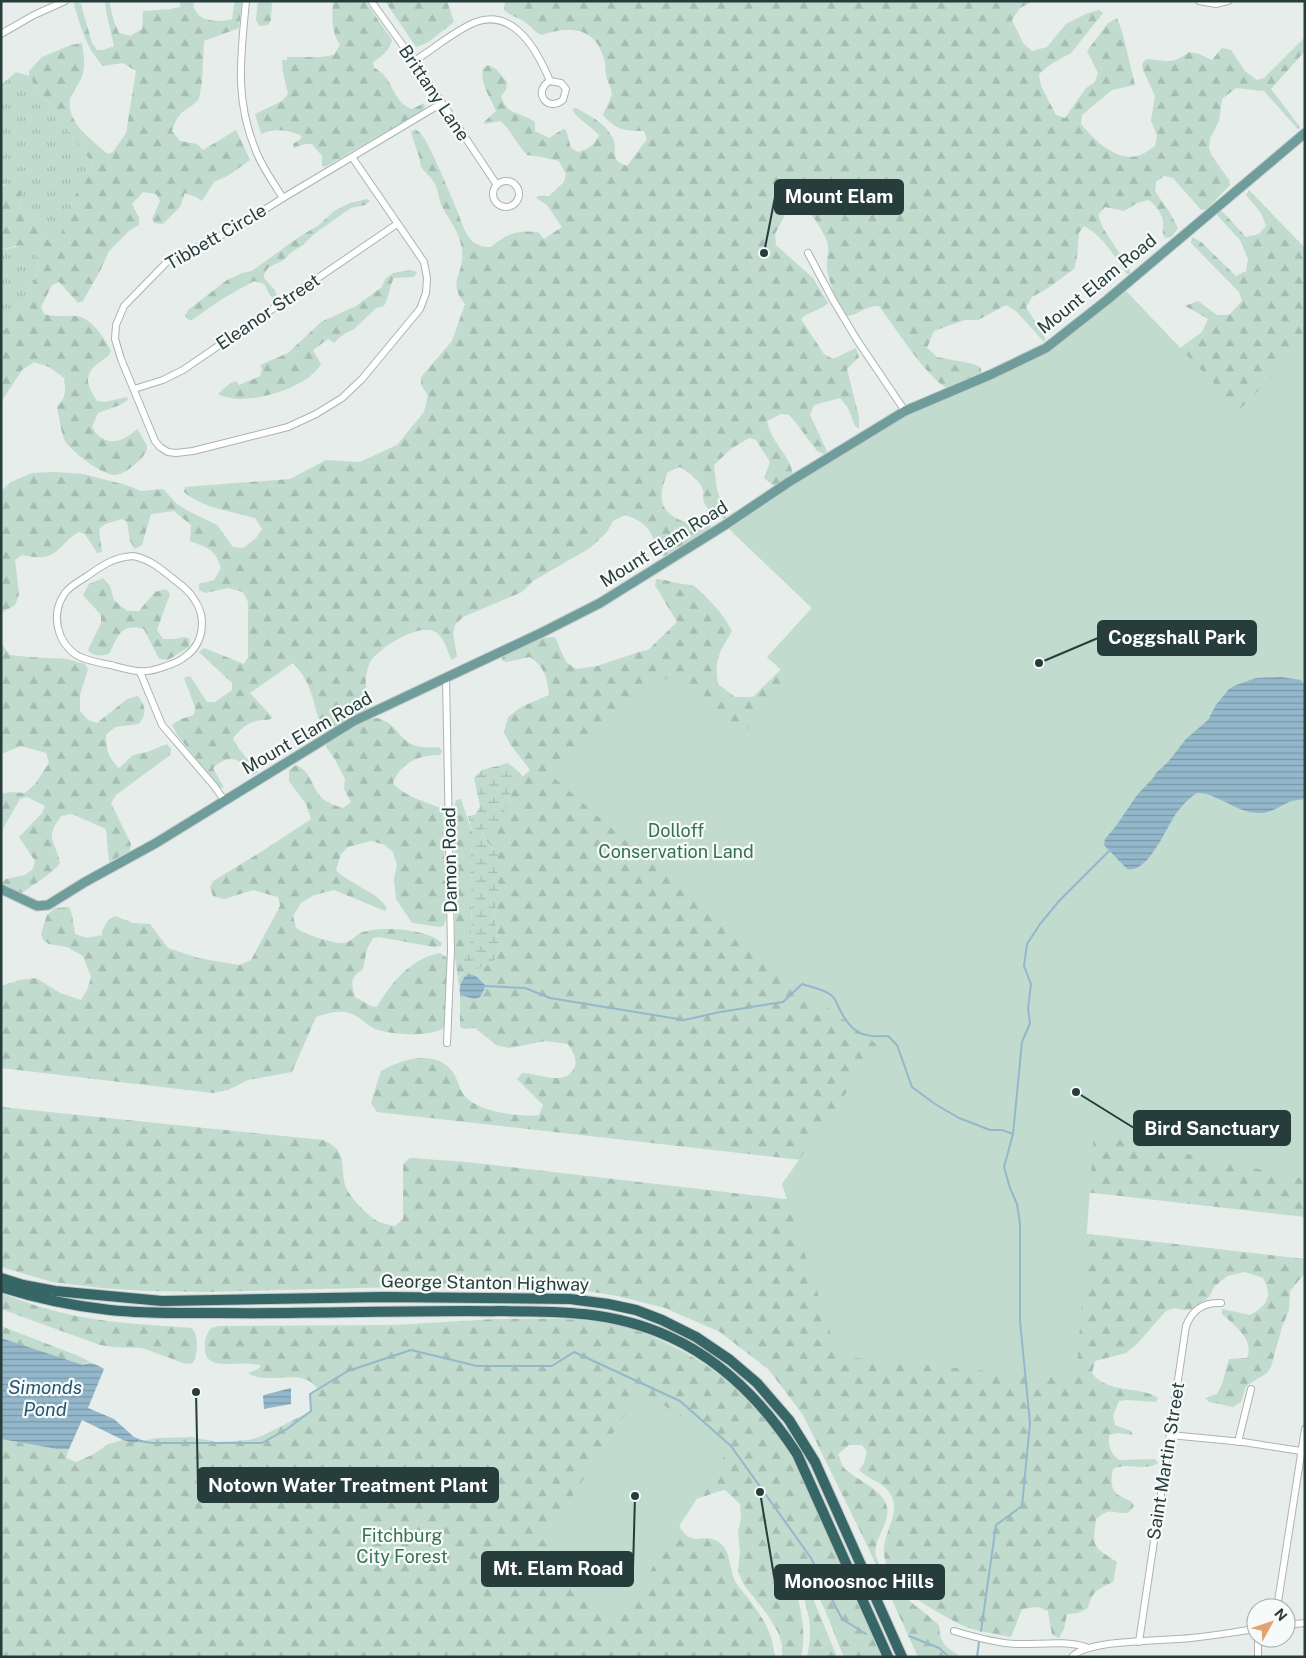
<svg xmlns="http://www.w3.org/2000/svg" width="1306" height="1658" font-family="'Public Sans',sans-serif">
	<style>
		.grass { fill: url(#grass-tufts) }
		.forest { fill: url(#forest-firs) }
		.wetland { fill: url(#wetland-marsh) }
		.park { fill: #c1dbce }
		.water { fill: url(#water-rules) }
		.lines { fill: none; stroke-linecap: round; stroke-linejoin: round }
		.stream { stroke: #94b8cb; stroke-width: 2 }
		.minor-casing { stroke: #a9b5b3; stroke-width: 8 }
		.major-casing { stroke: #c3c9c8; stroke-width: 11 }
		.highway-casing { stroke: #c3c9c8; stroke-width: 12 }
		.minor { stroke: #fff; stroke-width: 6 }
		.major { stroke: #6f9d9b; stroke-width: 9 }
		.highway { stroke: #366666; stroke-width: 10 }
		.labels { text-anchor: middle; stroke-width: 4.5; stroke-linejoin: round; paint-order: stroke }
		.street-label { font-size: 18px; fill: #273d3c; stroke: #f6faf9 }
		.park-label { font-size: 18px; fill: #357057; stroke: #f6faf9 }
		.water-label { font-size: 19px; font-style: italic; fill: #275773; stroke: #f6faf9 }
		.leader { fill: none; stroke: #273d3c; stroke-width: 2 }
		.callout-dot { fill: #273d3c; stroke: #f6faf9; stroke-width: 2 }
		.callout { fill: #273d3c; stroke: #273d3c; stroke-width: 2 }
		.callout-label { font-size: 19px; text-anchor: middle; font-weight: bold; fill: #fff }
	</style>
	<defs>
		<pattern id="grass-tufts" width="24" height="20" patternUnits="userSpaceOnUse" patternTransform="scale(1.25)"><rect width="24" height="20" fill="#c1dbce"/><path d="M3 7l-1-3M5 7V3M7 7l1-3M15 17l-1-3M17 17v-4M19 17l1-3" fill="none" stroke="#a6bdb2"/></pattern>
		<pattern id="forest-firs" width="22" height="20" patternUnits="userSpaceOnUse" patternTransform="scale(1.25)"><rect width="22" height="20" fill="#c1dbce"/><path d="M5 1l3.5 6h-7zM16 11l3.5 6h-7z" fill="#a6bdb2"/></pattern>
		<pattern id="wetland-marsh" width="20" height="14" patternUnits="userSpaceOnUse" patternTransform="scale(1.25)"><rect width="20" height="14" fill="#c1dbce"/><path d="M1 5h8M5 5V1M11 12h8M15 12V8" fill="none" stroke="#a6bdb2"/></pattern>
		<pattern id="water-rules" width="6" height="5" patternUnits="userSpaceOnUse" patternTransform="scale(1.25)"><rect width="6" height="5" fill="#94b8cb"/><path d="M0 2.5h6" fill="none" stroke="#7997a6"/></pattern>
	</defs>
	<rect width="100%" height="100%" fill="#e6edeb"/>
	<g class="grass">
		<path d="M16,72L29,76L92,163L91,169L72,202L67,226L57,239L50,242L20,208L22,194L3,184L1,186V85Z"/>
		<path d="M29,244L36,253L39,270L18,313L1,334V250Z"/>
	</g>
	<g class="forest">
		<path d="M76,1L81,4L92,43L97,50H103L114,46L106,11L105,1H109L114,22L119,33L130,36L142,29L143,11L172,9L180,7V1H194L193,6C195,10 197,14 200,16C207,22 224,22 232,19L235,1H242L239,28L204,41L202,81L199,99C185,114 180,107 172,131L180,141L197,144L203,150L236,130L250,160L229,175L214,182L202,201L196,197L185,193L180,207L163,224L154,223L152,219L160,201L156,194L143,192L132,204L139,218V225L129,231L109,251L100,271L83,301L78,303L59,282L52,285L41,307L44,314C59,318 62,315 76,316C91,317 105,339 111,351C109,357 105,358 100,362C82,374 87,386 97,401L104,402L127,397L128,400L120,405L98,413L92,427C103,448 123,443 137,429C140,434 145,441 147,446C149,456 124,475 115,475C102,475 71,451 65,441C61,434 59,415 57,407C66,398 66,390 64,378L49,367L34,362L22,370L1,402V334L18,313L39,270L36,253L29,245L15,246L1,250V186L16,183L22,194L20,208L50,242C67,235 66,219 72,203C76,191 85,180 91,169L92,163L29,76V71L42,57L71,45L82,43C84,55 86,70 80,81C77,87 72,93 70,99C66,123 93,141 108,154L113,152L126,133L136,71L123,63L103,66C85,46 82,29 74,5Z"/>
		<path d="M258,1H272L271,20L268,25L259,26L256,20Z"/>
		<path d="M333,1H365L392,40C390,50 382,56 373,62L374,67C377,70 381,72 384,75C394,87 396,104 412,109L424,103L425,107L420,112L325,167L322,165V156L312,144H304L294,148L293,144L302,138L300,135C286,130 275,128 261,134L255,114L282,101L288,94L283,73L282,60H287V57H321L334,55L340,45C331,32 332,17 333,1Z"/>
		<path d="M385,1H447L454,22L427,43L416,47Z"/>
		<path d="M505,1H1033L1020,8L1012,20L1023,43L1032,51L1047,47L1066,24L1088,13L1099,10L1103,13L1071,53L1051,64L1039,74L1041,86L1056,115L1065,118L1086,88L1095,82L1098,73L1087,51L1108,23L1117,18L1122,31L1135,85L1112,90L1082,115L1081,124C1093,138 1110,156 1130,157C1140,157 1148,151 1155,146L1157,136L1151,120L1155,96L1143,70L1142,64L1146,59C1166,60 1170,66 1189,52L1199,54L1212,60L1222,48L1231,50L1245,71L1257,80L1264,78L1305,37V51L1271,89L1300,127L1298,129L1264,91L1236,88L1222,99L1219,121L1210,138L1209,148L1212,156L1229,180L1230,185L1207,209L1201,210L1173,178L1164,176L1156,182L1155,191L1170,213L1178,228L1171,237L1165,238C1161,232 1164,228 1163,221C1162,213 1155,205 1149,200L1137,203L1124,211L1105,207L1098,215L1103,228L1130,270V274H1127C1114,256 1104,237 1084,226L1079,233L1077,258L1074,269L1048,288L1032,297L1026,307L1045,338L1044,342L1017,312L1006,305L978,320H965L934,331L927,348L937,357L974,364L981,368V375L949,389C927,379 895,327 879,306C863,306 859,316 845,316C836,302 830,285 827,269C826,260 830,251 827,241C821,227 811,212 800,203L789,207L775,234L776,245L813,278L828,303C820,311 809,311 801,319L824,354L833,359L856,348L859,357L847,369L859,417V428L855,426L848,408L840,398L814,405L810,415L827,451L824,454L817,451L790,415L781,414L767,421C771,443 790,454 793,475L775,487L764,478L770,462L756,440L749,438L731,449L714,465L717,490L726,515V519C716,517 705,510 703,498C703,496 704,493 703,490C700,480 689,473 680,467L668,472C657,497 658,514 688,523C696,525 702,522 711,526L710,529L664,556L660,555C651,533 650,523 625,515L613,521L607,532L590,548L533,581L522,592L463,617L455,625L453,634L457,656L452,660C447,652 445,639 437,633C422,621 383,646 373,658C369,662 367,670 366,676C364,687 371,698 366,710L327,730L322,728C312,703 314,685 293,663L250,693L273,718C267,721 262,719 257,721C246,723 240,730 233,738C238,751 250,760 258,772L253,775C239,759 231,752 213,768L224,788L219,787L178,736L172,725L181,719L194,715L195,707L184,678L190,676L207,702H215L232,690V683L199,652L204,648L244,664L248,657V602L243,592L228,588L205,593L199,590V584L214,580L221,568C215,548 207,548 190,541L191,525L174,511L151,514L142,545L135,549L130,541L127,522L122,519L105,524L99,529L102,552L97,553L85,534L79,532C66,538 58,556 43,557C36,558 29,556 22,555L15,560L19,595L15,605L1,613V491L11,482L32,473L55,472L83,474L126,485L141,491L163,489L177,504L190,512L217,525L233,547L243,548L256,538L262,529L255,518C232,512 203,508 184,492L185,487L290,479L326,460L360,462L397,445L424,412L428,395L421,385V377L452,341L465,304C446,281 465,275 462,250C460,231 448,220 441,204C438,197 438,188 434,182C429,174 419,170 420,160L411,132L415,129C423,134 425,140 429,147C439,167 447,187 456,208C461,219 463,232 473,242C479,246 484,247 491,247C508,233 516,230 538,232L544,239L562,227L547,205L536,198L538,196H549L564,182L566,174L559,161L542,157L527,155C518,146 510,128 500,121L485,124L484,122L496,111C490,96 480,85 483,69L488,65L496,69L507,82L506,90L501,96C508,117 518,110 535,122V131L549,138L563,129L566,130L571,148L578,152C588,149 595,145 599,135C592,127 575,117 572,109L576,108C587,114 597,119 606,128C608,131 613,137 614,141C617,153 610,160 627,166L647,139L644,131C624,131 616,130 603,115C605,109 609,103 611,97C614,90 607,82 606,75C605,70 606,64 604,59C596,27 569,25 542,35C534,32 532,27 526,23C519,17 510,16 504,10Z"/>
		<path d="M1249,190L1305,248V665L1126,291L1180,348L1202,332L1208,319L1185,306L1198,301L1217,315H1229L1242,301L1239,292L1191,243L1192,237L1201,242L1236,276L1246,271L1248,259L1240,240L1217,215L1221,210L1246,237L1259,234L1266,226L1261,213L1246,195Z"/>
		<path d="M367,199L370,201L365,205L351,208L314,234L303,245L293,251L282,261L269,267L264,274V278L275,290L277,296L273,299L264,284L254,281L222,299L192,320H189L185,316L188,310L227,280L242,273L252,271L299,237L319,225L334,211L350,203Z"/>
		<path d="M411,270L417,272L414,277L394,278C389,287 389,298 384,306L376,308L354,329L341,336L334,343L328,339L313,350L321,364C307,389 244,408 218,394L229,384L236,381L239,385L260,376L262,369L260,365L288,353L321,322L356,306L382,287L385,279L393,273Z"/>
		<path d="M731,531L1305,799V1217L377,1112L371,1103L381,1071C403,1059 437,1048 454,1074C458,1080 459,1089 464,1095C475,1111 521,1118 539,1115L543,1105L517,1079L522,1073C538,1073 563,1086 573,1070C579,1061 573,1052 568,1044L546,1041L509,1048L496,1045L475,1028L465,1029L460,1027V995L474,999L486,987L476,976L477,969L493,962L500,950L494,915L498,899V855L482,835L484,829L508,803L512,786L530,770L510,744L504,732L508,717L521,707L549,695C547,677 545,668 530,657L506,662L501,660L503,656L543,638L555,637L566,662L576,669L597,666L639,652L648,650L677,622L655,585L656,579C669,580 680,585 693,585C709,599 722,612 732,631C719,653 714,659 718,684L735,697H753L781,669L791,678L794,628L812,608Z"/>
		<path d="M103,578L110,586L114,600L127,611H139L155,592L166,589L170,594L157,630L163,639H174L185,637L190,639L189,647L168,660L159,659L144,629C119,623 119,636 109,654C100,656 94,657 88,650L101,623V615L83,595L89,584Z"/>
		<path d="M1,643L10,655L28,657L67,659L85,664L88,669L80,695V711L88,720L97,723L127,699L138,696C146,707 147,713 139,724L115,727L106,735C106,749 108,758 119,768L133,755L147,752L167,744L171,749L170,755L116,795L111,803L131,844L130,851L109,862L106,829L72,814L61,816C44,840 55,839 60,863C51,876 31,885 18,896L2,883L6,879L25,875L33,869L35,861L19,837L42,813L45,806L27,797L20,799L1,832V794L10,792L25,793L35,784L49,763L46,753L21,746L1,754Z"/>
		<path d="M377,718C396,723 397,736 411,744C419,748 430,748 439,747L442,751L440,755C419,755 401,762 393,783C406,798 425,801 443,809L446,918L444,925L440,927L412,923L396,899L394,878L397,865L393,852L385,845L371,841L348,847L341,854L336,870C350,885 375,890 387,908L385,911L334,890L314,895L301,903L293,916L296,928C303,934 335,944 343,943C351,943 356,934 363,932C382,926 427,929 442,943L441,946L434,947L379,937L373,938L367,949L363,969C350,978 351,982 355,997L371,1006L377,1007C391,982 412,958 440,953L447,958L445,1027C433,1038 387,1035 373,1028C364,1023 357,1014 346,1012C336,1011 326,1013 316,1017L292,1072L248,1080L228,1090L213,1093L1,1068V986L20,980L36,978L60,993L81,1000L87,990L91,977L83,956L67,947L49,944L43,940L41,934L47,915L55,908L69,907L72,915L75,934L87,938L102,935V931L108,920L115,916L133,923L150,924L168,948L198,958L239,965L251,960L280,906L278,897L253,890L224,899L213,896L210,887L213,881L261,852L311,819L306,804L289,781V770L296,765C311,771 311,786 321,797C327,803 336,806 343,808L351,802L344,789L345,779L334,758L326,747L328,742L369,719Z"/>
		<path d="M461,799L473,835L470,866L472,927L470,943L464,955V971L458,978L455,958L454,807L456,800Z"/>
		<path d="M1,1107L323,1140C348,1151 340,1163 345,1185C348,1196 369,1217 379,1222C384,1224 390,1225 395,1226L403,1219V1164L410,1158L467,1162L1305,1259V1273L1290,1291L1289,1310L1282,1327L1271,1367L1267,1373L1246,1386L1241,1402L1233,1407L1209,1402L1205,1398L1217,1394L1222,1384L1229,1359L1247,1358C1255,1340 1234,1325 1222,1314V1309L1250,1315C1268,1305 1273,1296 1263,1278L1245,1272L1227,1276L1214,1287L1209,1297L1192,1309L1184,1310L1174,1308L1166,1311L1137,1344L1126,1353L1095,1361L1092,1373C1106,1394 1143,1386 1158,1398L1156,1402L1127,1400L1119,1401L1113,1416L1115,1425L1131,1431L1133,1435L1118,1433L1109,1435C1108,1447 1110,1452 1119,1460L1155,1459L1158,1463C1144,1472 1128,1462 1113,1469C1109,1489 1113,1494 1131,1501L1134,1506L1128,1513C1111,1514 1112,1506 1096,1519C1092,1548 1093,1546 1117,1562L1113,1582C1097,1590 1093,1590 1088,1608L1078,1613L1067,1614L1064,1629L1059,1638L1052,1635L1048,1611L1038,1607L1022,1609L1011,1637C996,1634 980,1632 966,1627C949,1620 907,1595 896,1582C888,1572 883,1559 884,1547C886,1528 902,1510 889,1492C883,1482 867,1479 859,1470L864,1463L867,1452L862,1445H849L838,1454C840,1458 841,1464 844,1468C856,1480 877,1486 885,1502C895,1519 871,1540 876,1556C886,1588 916,1604 939,1625C940,1645 947,1648 962,1657H918L865,1541L803,1415L769,1370L720,1332L665,1308L617,1296L581,1290L513,1288L400,1287L204,1292L147,1291L101,1288L52,1282L1,1267Z"/>
		<path d="M1,1293C27,1303 54,1312 82,1317C118,1324 156,1325 192,1328C199,1336 198,1354 193,1363L186,1364L142,1348L113,1347L100,1345L1,1309Z"/>
		<path d="M495,1319C532,1319 571,1317 608,1323C629,1326 650,1335 668,1344C732,1374 775,1421 806,1484C819,1510 829,1537 840,1564C853,1595 868,1626 883,1657H844C835,1637 820,1590 805,1577L798,1579L795,1583C800,1611 807,1627 801,1657H782V1645L778,1632L767,1614L744,1585L738,1571L740,1551L738,1532L741,1518L740,1504L725,1490C713,1492 704,1498 692,1499L675,1518C692,1555 701,1528 721,1544C731,1551 729,1571 736,1583C739,1588 744,1593 748,1598C764,1620 771,1629 775,1657H1V1439L57,1449H69L66,1458L76,1462L94,1454L108,1444L123,1440L133,1443L157,1438L192,1437L217,1442L249,1440L262,1436L311,1411L310,1394L318,1390C304,1365 269,1387 248,1373L258,1369L261,1366C246,1358 206,1374 205,1350C204,1340 206,1336 211,1328L219,1326L395,1325Z"/>
		<path d="M1,1326L76,1355L93,1363L88,1362L83,1365L5,1340L1,1338Z"/>
		<path d="M808,1590L812,1596L837,1657H807C813,1630 810,1620 803,1594L804,1591Z"/>
	</g>
	<path class="wetland" d="M508,763L519,772L523,777L512,786L508,803L498,826L484,829L482,835L498,855V899L494,915L500,950L493,962L477,969L476,976L468,975L462,980L459,986L458,979L464,971V955L470,943L472,927L470,866L473,835L468,816L475,815L480,806L474,778L482,770Z"/>
	<g class="park">
		<path d="M1122,287L1239,410L1305,343V1179L1094,1134L1076,1380L838,1356L782,1184L879,1046L745,945L553,777L597,726L667,678L738,740L791,679L767,657L812,608L725,525L905,411L1046,348Z"/>
		<path d="M639,1393C673,1408 700,1427 725,1455L613,1629L546,1537Z"/>
	</g>
	<g class="water">
		<path d="M1281,677L1301,680L1305,686V799C1300,800 1294,800 1289,802C1280,806 1271,813 1260,813C1238,814 1216,792 1197,793C1186,800 1177,811 1171,822C1163,835 1146,874 1127,869L1104,845L1105,839L1116,826L1137,795L1154,777L1156,773L1168,762L1186,739L1208,720L1216,705L1229,689L1236,685L1256,678Z"/>
		<path d="M468,974L476,976L486,986L480,997L474,999L460,995C459,986 460,981 468,974Z"/>
		<path d="M1,1338L83,1365C92,1361 96,1365 104,1369L88,1408L114,1419L134,1437L144,1441L133,1443L123,1440L82,1420L69,1449H57L1,1439Z"/>
		<path d="M291,1388V1404L264,1409L263,1396L264,1395Z"/>
	</g>
	<g class="lines">
		<g class="stream">
			<path d="M485,986L525,988L550,998L684,1020L720,1012L783,1002L802,984C811,987 823,989 831,995C835,998 837,1003 839,1008C851,1032 860,1038 888,1036L897,1045L912,1087L935,1104L959,1118L990,1130H1002L1013,1134"/>
			<path d="M139,1441L152,1443H262L287,1429L311,1411L310,1394L348,1371L411,1350L477,1366H552L574,1352L680,1401L731,1446L811,1558L842,1619L866,1634"/>
			<path d="M981,1631L996,1525L1022,1506L1030,1423L1020,1321V1224L1017,1204L1010,1188L1004,1167L1013,1134L1022,1042L1030,1023L1028,1009L1031,984L1024,966L1027,944L1040,924L1060,900L1109,851"/>
			<path d="M909,1636L939,1648L949,1657"/>
			<path d="M977,1657L979,1642"/>
		</g>
		<defs>
			<g id="minor">
				<path d="M246,1C241,56 234,98 256,151C262,167 273,182 283,198"/>
				<path d="M371,1L414,61L497,185"/>
				<path d="M1199,1L1216,4L1228,1"/>
				<path d="M1,34L34,15L65,1"/>
				<path d="M414,61C434,49 455,30 476,22C515,8 538,52 550,81C532,91 547,113 563,100L566,89L561,83L550,81"/>
				<path d="M352,157L424,262L427,278L426,293L420,309L362,379L342,398L316,414L288,427L193,451L176,453L168,452L160,447L155,441L121,359L115,339L116,325L124,306L167,262L232,230L283,198L442,103"/>
				<circle cx="506" cy="194" r="13"/>
				<path d="M808,253L833,300L857,340L905,411"/>
				<path d="M134,389L163,380L183,370L397,224"/>
				<path d="M133,556C149,559 160,568 172,578C180,584 189,590 194,599C207,617 204,643 186,656C180,661 173,664 166,666C144,675 133,671 111,665C100,663 88,661 78,656C57,643 50,614 65,593C70,586 78,582 86,577C101,566 114,557 133,556Z"/>
				<path d="M140,672L162,725L215,787L224,800"/>
				<path d="M446,677L451,950L447,1043"/>
				<path d="M1170,1435L1243,1442L1301,1451"/>
				<path d="M1238,1442L1251,1389"/>
				<path d="M1277,1608L1305,1429"/>
				<path d="M1286,1625L1305,1623"/>
				<path d="M954,1631C974,1637 995,1643 1016,1644C1040,1645 1063,1640 1086,1647"/>
				<path d="M1258,1638V1657"/>
				<path d="M1139,1642L1186,1326C1192,1310 1204,1302 1221,1303"/>
				<path d="M1072,1657C1087,1639 1166,1641 1191,1638C1213,1636 1234,1632 1256,1629"/>
			</g>
			<path id="major" d="M1,889L37,906L48,905L85,882L156,843L354,721L543,632L600,603L725,525L789,482L905,411L992,374L1046,348L1107,300L1305,133"/>
			<g id="highway">
				<path d="M1,1278L23,1285L55,1291L162,1301L384,1297L570,1299L608,1304L636,1310L662,1320L696,1337L730,1360L757,1383L789,1420L815,1462L902,1657"/>
				<path d="M1,1287C36,1298 73,1306 110,1310C147,1314 184,1313 221,1313C302,1314 383,1311 465,1311C537,1312 603,1306 670,1337C725,1362 765,1405 797,1454L888,1657"/>
			</g>
		</defs>
		<use href="#minor" class="minor-casing"/>
		<use href="#major" class="major-casing"/>
		<use href="#highway" class="highway-casing"/>
		<use href="#minor" class="minor"/>
		<use href="#major" class="major"/>
		<use href="#highway" class="highway"/>
	</g>
	<g class="labels">
		<g class="street-label">
			<text transform="translate(434 93) rotate(56)" y="6">Brittany Lane</text>
			<text transform="translate(216 237) rotate(-30)" y="6">Tibbett Circle</text>
			<text transform="translate(1097 284) rotate(-39)" y="6">Mount Elam Road</text>
			<text transform="translate(268 312) rotate(-34)" y="6">Eleanor Street</text>
			<text transform="translate(664 544) rotate(-32)" y="6">Mount Elam Road</text>
			<text transform="translate(307 733) rotate(-30)" y="6">Mount Elam Road</text>
			<text transform="translate(450 860) rotate(-91)" y="6">Damon Road</text>
			<text transform="translate(485 1283) rotate(1)" y="6">George Stanton Highway</text>
			<text transform="translate(1166 1461) rotate(-81)" y="6">Saint Martin Street</text>
		</g>
		<g class="park-label">
			<text x="676" y="837">Dolloff<tspan x="676" dy="21">Conservation Land</tspan></text>
			<text x="402" y="1542">Fitchburg<tspan x="402" dy="21">City Forest</tspan></text>
		</g>
		<g class="water-label">
			<text x="45" y="1394">Simonds<tspan x="45" dy="22">Pond</tspan></text>
		</g>
	</g>
	<path class="leader" d="M764 253L775 197M1039 663L1098 638M1076 1092L1134 1128M196 1392L198 1485M635 1496L633 1569M760 1492L775 1582"/>
	<g class="callout-dot">
		<circle cx="764" cy="253" r="5"/>
		<circle cx="1039" cy="663" r="5"/>
		<circle cx="1076" cy="1092" r="5"/>
		<circle cx="196" cy="1392" r="5"/>
		<circle cx="635" cy="1496" r="5"/>
		<circle cx="760" cy="1492" r="5"/>
	</g>
	<g class="callout">
		<rect x="775" y="180" width="128" height="34" rx="5"/>
		<rect x="1098" y="621" width="158" height="34" rx="5"/>
		<rect x="1134" y="1111" width="156" height="34" rx="5"/>
		<rect x="198" y="1468" width="300" height="34" rx="5"/>
		<rect x="482" y="1552" width="151" height="34" rx="5"/>
		<rect x="775" y="1565" width="169" height="34" rx="5"/>
	</g>
	<g class="callout-label">
		<text x="839" y="203">Mount Elam</text>
		<text x="1177" y="644">Coggshall Park</text>
		<text x="1212" y="1135">Bird Sanctuary</text>
		<text x="348" y="1492">Notown Water Treatment Plant</text>
		<text x="558" y="1575">Mt. Elam Road</text>
		<text x="859" y="1588">Monoosnoc Hills</text>
	</g>
	<rect width="1306" height="1658" fill="none" stroke="#273d3c" stroke-width="5"/>
	<g transform="translate(1271 1623) rotate(50)"><circle r="24" fill="#f6faf9" stroke="#a3aead"/>
	<path d="M0-4L9 19L0 12L-9 19Z" fill="#e3a26e"/>
	<text y="-8" font-size="14" font-weight="bold" text-anchor="middle" fill="#273d3c">N</text>
	</g>
</svg>
